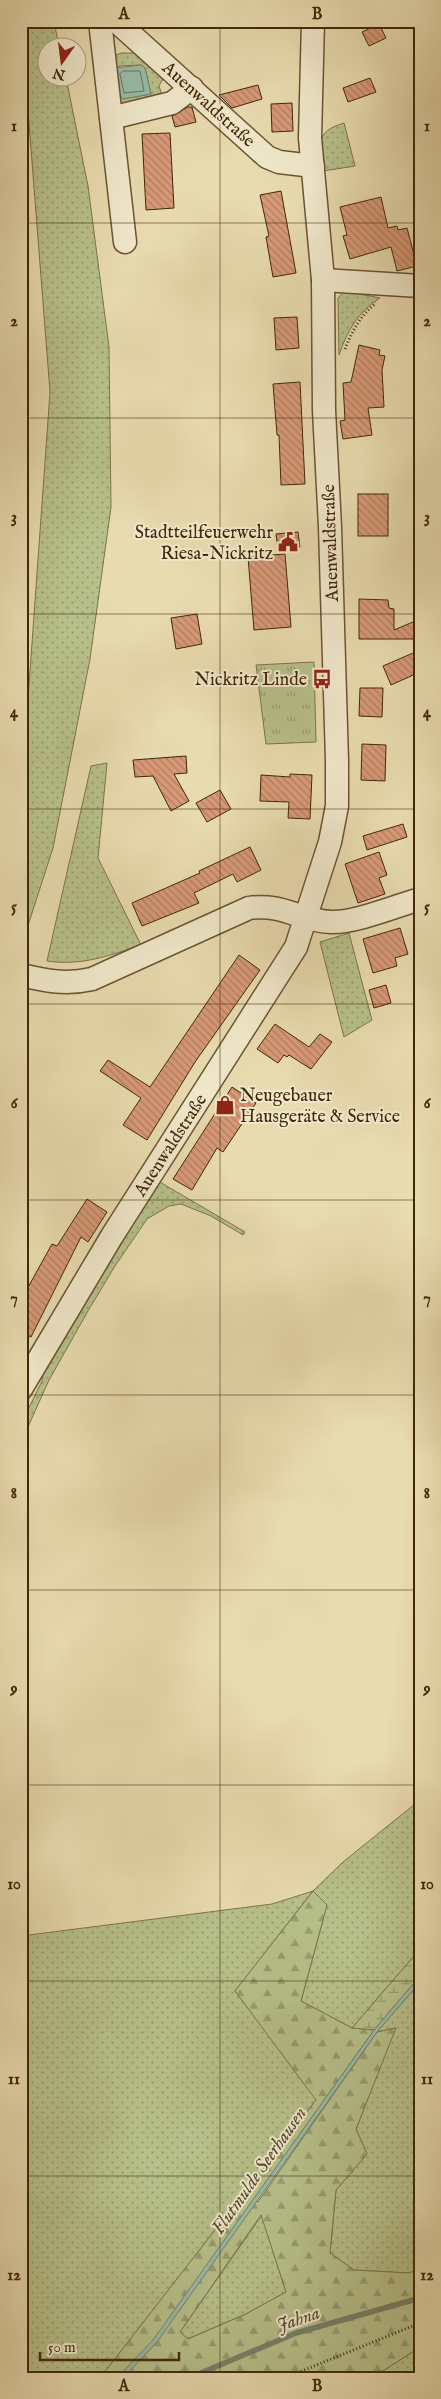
<svg xmlns="http://www.w3.org/2000/svg" width="441" height="2399" font-family="'IM FELL English',serif">
	<style>
		.grass { fill: url(#grass-dots); stroke: #7c744a; fill-rule: evenodd }
		.forest { fill: url(#forest-firs); stroke: #7c744a; fill-rule: evenodd }
		.wetland { fill: url(#wetland-marsh); stroke: #7c744a }
		.park { fill: url(#park-tufts); stroke: #7c744a }
		.water { fill: #98bba8; stroke: #758068 }
		.lines { fill: none; stroke-linecap: round; stroke-linejoin: round }
		.shore { stroke: #6c7158; stroke-width: 1 }
		.stream { stroke: #758068; stroke-width: 5.5 }
		.building { fill: url(#building-back-hatch); stroke: #412709 }
		.minor-casing { stroke: #6b5432; stroke-width: 25 }
		.path { stroke: #412709; stroke-width: 3; stroke-dasharray: 1 2.5; stroke-linecap: butt }
		.minor { stroke: #f0e8cb; stroke-width: 22 }
		.grid { fill: none; stroke: #412709; stroke-width: 1; stroke-opacity: 0.55 }
		.labels { text-anchor: middle; stroke-width: 4; stroke-linejoin: round; paint-order: stroke }
		.street-label { font-size: 18px; fill: #412709; stroke: #f0e8cb }
		.poi-label { font-size: 18px; fill: #412709; stroke: #f0e8cb; text-anchor: end }
		.water-label { font-size: 19px; font-style: italic; fill: #574c31; stroke: #f0e8cb }
		.neatline { fill: none; stroke: #412709; stroke-width: 2 }
		.grid-label { font-size: 16px; text-anchor: middle; font-weight: bold; fill: #412709 }
	</style>
	<defs>
		<pattern id="grass-dots" width="8" height="8" patternUnits="userSpaceOnUse" patternTransform="scale(1.25)"><rect width="8" height="8" fill="#b7c08a"/><path d="M2 2h.1M6 6h.1" fill="none" stroke="#969c6f" stroke-width="1.8" stroke-linecap="round"/></pattern>
		<pattern id="forest-firs" width="22" height="20" patternUnits="userSpaceOnUse" patternTransform="scale(1.25)"><rect width="22" height="20" fill="#b7c08a"/><path d="M5 1l3.5 6h-7zM16 11l3.5 6h-7z" fill="#969c6f"/></pattern>
		<pattern id="wetland-marsh" width="20" height="14" patternUnits="userSpaceOnUse" patternTransform="scale(1.25)"><rect width="20" height="14" fill="#b7c08a"/><path d="M1 5h8M5 5V1M11 12h8M15 12V8" fill="none" stroke="#969c6f"/></pattern>
		<pattern id="park-tufts" width="24" height="20" patternUnits="userSpaceOnUse" patternTransform="scale(1.25)"><rect width="24" height="20" fill="#b7c08a"/><path d="M3 7l-1-3M5 7V3M7 7l1-3M15 17l-1-3M17 17v-4M19 17l1-3" fill="none" stroke="#969c6f"/></pattern>
		<pattern id="building-back-hatch" width="6" height="6" patternUnits="userSpaceOnUse" patternTransform="scale(1.25)"><rect width="6" height="6" fill="#d89977"/><path d="M-1 5l2 2M0 0l6 6M5-1l2 2" fill="none" stroke="#b17d60"/></pattern>
	</defs>
	<rect width="100%" height="100%" fill="#e8dbaf"/>
	<filter id="stains"><feTurbulence type="fractalNoise" baseFrequency=".004" numOctaves="4"/><feColorMatrix values="0 0 0 0 .2 0 0 0 0 .09 0 0 0 0 .02 0 0 0 .5 -.17"/></filter>
	<radialGradient id="worn" r=".72"><stop offset=".6" stop-color="#630" stop-opacity="0"/><stop offset="1" stop-color="#630" stop-opacity=".3"/></radialGradient>
	<g class="grass">
		<path d="M21,21H54L59,47L48,48V78H66L88,186L109,347L111,507L90,659L53,848L21,947V742L25,741L50,392Z"/>
		<path d="M121,53H140L165,75L159,86L163,99L124,106L118,104L114,56ZM141,65L145,68L151,94L123,99L119,66Z"/>
		<path d="M344,123L355,166L323,171C320,144 314,132 344,123Z"/>
		<path d="M345,291L380,298C359,311 347,331 339,355L338,298Z"/>
		<path d="M107,763L98,858L141,945C109,956 81,966 47,961L91,766Z"/>
		<path d="M349,933L372,1020L344,1037L320,942Z"/>
		<path d="M158,1181L245,1232L243,1235L211,1216L181,1204L169,1206L147,1219L115,1266L88,1311L49,1380L23,1438L21,1447V1424L42,1381L43,1376L39,1373Z"/>
		<path d="M420,1800V1949L352,2028L301,2001L327,1905L313,1891L235,1991L317,2099L100,2378H21V1936L272,1904L313,1891L343,1862Z"/>
		<path d="M420,1982V2269L409,2273L354,2270L330,2253L336,2190L367,2154L356,2129L395,2028L377,2032Z"/>
		<path d="M262,2215L286,2292L246,2314L187,2339L180,2332Z"/>
		<path d="M420,2347V2378H372Z"/>
	</g>
	<path class="forest" d="M313,1891L327,1905L301,2001L352,2028L374,2030L254,2199L258,2202L377,2032L396,2028L356,2129L367,2154L336,2190L330,2253L354,2270L409,2273L420,2269V2347L372,2378H100L316,2100L235,1991ZM261,2215L286,2292L246,2314L188,2339L180,2332Z"/>
	<path class="wetland" d="M420,1949V1976L374,2030L352,2028Z"/>
	<path class="park" d="M314,662L316,742L266,744L256,665Z"/>
	<g class="water">
		<path d="M141,65L145,68L151,94L123,99L119,94L115,68Z"/>
		<path d="M420,1976V1982L377,2032L157,2342L123,2378H117L153,2340L374,2030Z"/>
	</g>
	<g class="lines">
		<path class="shore" d="M123,71H140L144,91L124,93L120,74Z"/>
		<path class="stream" d="M189,2378L296,2333L420,2298"/>
	</g>
	<g class="building">
		<path d="M379,24L386,38L369,46L362,32Z"/>
		<path d="M370,78L376,92L348,102L343,88Z"/>
		<path d="M258,85L262,99L232,108L219,95Z"/>
		<path d="M292,103L293,131L272,132L271,104Z"/>
		<path d="M188,107H192L196,122L175,127L172,116Z"/>
		<path d="M170,133L174,208L146,210L142,134Z"/>
		<path d="M281,191L296,273L273,277L266,237L269,236L260,195Z"/>
		<path d="M381,197L388,228L397,226L398,230L407,228L417,266L397,271L391,247L350,259L343,236L347,235L340,207Z"/>
		<path d="M297,317L299,348L276,350L274,318Z"/>
		<path d="M359,345L380,350L379,355L385,356L382,370L384,407L368,408L372,435L343,439L340,421L345,420L343,383L351,382Z"/>
		<path d="M300,382L305,484L281,485L279,435H277L273,384Z"/>
		<rect x="358" y="494" width="30" height="42"/>
		<path d="M298,532L300,547L278,549L276,534Z"/>
		<path d="M285,554L291,627L254,630L248,557Z"/>
		<path d="M359,599L388,600L389,608L394,609V630L420,619V639H359Z"/>
		<path d="M197,614L202,644L176,649L171,618Z"/>
		<path d="M420,650V672L391,685L383,666Z"/>
		<path d="M360,688H383L382,717L359,716Z"/>
		<path d="M362,744L386,745L385,781L361,780Z"/>
		<path d="M186,756L187,773L174,774L189,801L171,811L153,776L135,777L133,760Z"/>
		<path d="M290,774L312,775L310,819L288,818L289,802L260,801L261,775L290,777Z"/>
		<path d="M220,790L231,809L207,822L196,803Z"/>
		<path d="M403,824L407,837L367,850L363,836Z"/>
		<path d="M250,847L261,870L237,882L233,874L194,893L199,903L142,926L132,903L200,873L199,871Z"/>
		<path d="M379,852L387,875L379,878L385,894L358,903L345,864Z"/>
		<path d="M400,928L408,954L395,958L397,966L373,973L363,939Z"/>
		<path d="M239,955L260,970L195,1062L147,1140L123,1125L141,1098L100,1071L108,1060L150,1087Z"/>
		<path d="M386,985L391,1003L374,1008L369,990Z"/>
		<path d="M275,1024L309,1047L320,1034L332,1042L311,1069L289,1055L287,1057L284,1055L278,1063L257,1049Z"/>
		<path d="M232,1087L256,1103L223,1152L217,1148L192,1190L173,1179Z"/>
		<path d="M87,1199L107,1212L88,1242L81,1237L31,1337L21,1332V1300L52,1244L57,1246Z"/>
	</g>
	<g class="lines">
		<defs>
			<g id="minor">
				<path d="M100,21L125,242"/>
				<path d="M116,21L267,157L279,162L313,166"/>
				<path d="M111,118L172,103L192,88"/>
				<path d="M323,280L420,286"/>
				<path d="M21,975C47,981 66,985 92,979L249,908C283,903 300,921 331,922C355,923 396,906 420,899"/>
				<path d="M21,1389L112,1236L296,947L330,842L337,806V761L330,527L324,410L323,280L310,138L313,21"/>
			</g>
		</defs>
		<use href="#minor" class="minor-casing"/>
		<g class="path">
			<path d="M345,349C352,331 361,315 376,303"/>
			<path d="M21,1416L25,1408"/>
			<path d="M289,2378L292,2375L420,2323"/>
		</g>
		<use href="#minor" class="minor"/>
	</g>
	<path class="grid" d="M220,21V2378M21,223H420M21,418H420M21,614H420M21,809H420M21,1004H420M21,1200H420M21,1395H420M21,1590H420M21,1785H420M21,1981H420M21,2176H420"/>
	<defs>
		<symbol id="civic-bare" viewBox="-9 -9 18 18"><path d="M-.6-6.5H3V-4.5H.6V-3L4-1V1h2V6H-6V1h2V-1L-.6-3ZM-1.2 2.5V6h2.4V2.5Z" fill="#8f2418" stroke="#f0e8cb" stroke-width="2.5" paint-order="stroke"/></symbol>
		<symbol id="bus-bare" viewBox="-9 -9 18 18"><path d="M-5-6H5V4H4V6H2V4H-2V6H-4V4H-5ZM-3.5-4V0h7V-4ZM-3.5 1.2v1.5H-2V1.2ZM2 1.2v1.5H3.5V1.2Z" fill="#8f2418" stroke="#f0e8cb" stroke-width="2.5" paint-order="stroke"/></symbol>
		<symbol id="shop-bare" viewBox="-9 -9 18 18"><path d="M-5-2.5h2.3a2.7 3.5 0 0 1 5.4 0H5L5.5 6h-11ZM-1.5-2.5h3a1.5 2.3 0 0 0-3 0Z" fill="#8f2418" stroke="#f0e8cb" stroke-width="2.5" paint-order="stroke"/></symbol>
	</defs>
	<g fill-rule="evenodd">
		<use href="#civic-bare" x="274" y="528" width="28" height="28"/>
		<use href="#bus-bare" x="308" y="665" width="28" height="28"/>
		<use href="#shop-bare" x="211" y="1091" width="28" height="28"/>
	</g>
	<g class="labels">
		<g class="street-label">
			<text transform="translate(209 104) rotate(42)" y="6">Auenwaldstraße</text>
			<text transform="translate(330 543) rotate(-92)" y="6">Auenwaldstraße</text>
			<text transform="translate(170 1145) rotate(-57)" y="6">Auenwaldstraße</text>
		</g>
		<g class="poi-label">
			<text x="273" y="538">Stadtteilfeuerwehr<tspan x="273" dy="21">Riesa-Nickritz</tspan></text>
			<text x="307" y="685">Nickritz Linde</text>
			<text x="240" y="1101" text-anchor="start">Neugebauer<tspan x="240" dy="21">Hausgeräte &amp; Service</tspan></text>
		</g>
		<g class="water-label">
			<text transform="translate(258 2170) rotate(-55)" y="7">Flutmulde Seerhausen</text>
			<text transform="translate(298 2318) rotate(-19)" y="7">Jahna</text>
		</g>
	</g>
	<rect width="441" height="2399" fill="none" stroke="#e8dbaf" stroke-width="55"/>
	<g transform="translate(62 62) rotate(194)"><circle r="24" fill="#f0e8cb" stroke="#aa9b7d"/>
	<path d="M0-4L9 19L0 12L-9 19Z" fill="#8f2418"/>
	<text y="-8" font-size="14" font-weight="bold" text-anchor="middle" fill="#412709">N</text>
	</g>
	<path d="M40 2352v8h139v-8" fill="none" stroke="#412709" stroke-width="2.5"/>
	<text x="48" y="2352" font-size="15" fill="#412709" stroke="#f0e8cb" stroke-width="4" paint-order="stroke">50 m</text>
	<rect x="28" y="28" width="386" height="2344" class="neatline"/>
	<g class="grid-label">
		<text x="124" y="19">A</text>
		<text x="317" y="19">B</text>
		<text x="14" y="131">1</text>
		<text x="427" y="131">1</text>
		<text x="14" y="326">2</text>
		<text x="427" y="326">2</text>
		<text x="14" y="522">3</text>
		<text x="427" y="522">3</text>
		<text x="14" y="717">4</text>
		<text x="427" y="717">4</text>
		<text x="14" y="912">5</text>
		<text x="427" y="912">5</text>
		<text x="14" y="1108">6</text>
		<text x="427" y="1108">6</text>
		<text x="14" y="1303">7</text>
		<text x="427" y="1303">7</text>
		<text x="14" y="1498">8</text>
		<text x="427" y="1498">8</text>
		<text x="14" y="1694">9</text>
		<text x="427" y="1694">9</text>
		<text x="14" y="1889">10</text>
		<text x="427" y="1889">10</text>
		<text x="14" y="2084">11</text>
		<text x="427" y="2084">11</text>
		<text x="14" y="2280">12</text>
		<text x="427" y="2280">12</text>
		<text x="124" y="2391">A</text>
		<text x="317" y="2391">B</text>
	</g>
	<rect width="100%" height="100%" filter="url(#stains)"/>
	<rect width="100%" height="100%" fill="url(#worn)"/>
</svg>
